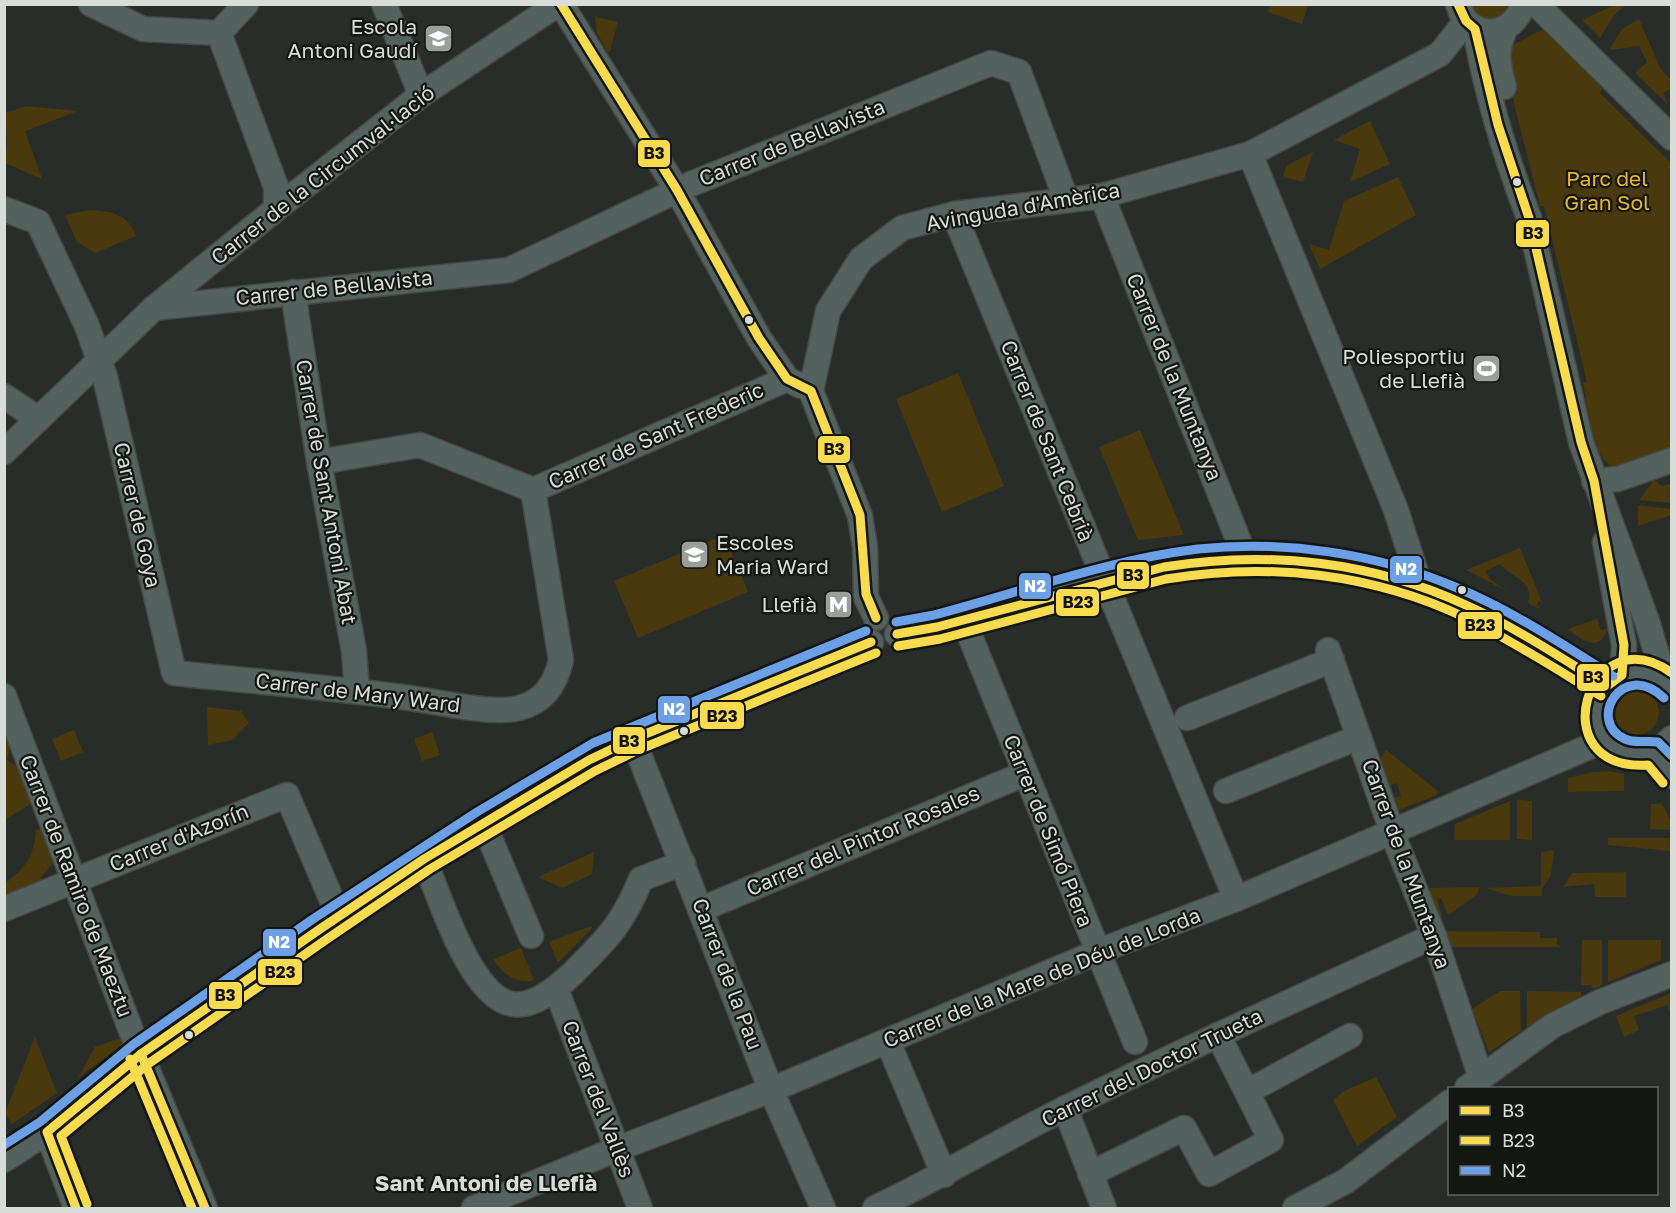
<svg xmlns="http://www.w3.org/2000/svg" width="1676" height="1213" font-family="'Golos Text',sans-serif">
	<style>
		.green { fill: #49390c }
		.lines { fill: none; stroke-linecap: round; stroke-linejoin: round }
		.minor-casing { stroke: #464846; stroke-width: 27 }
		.minor { stroke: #53625f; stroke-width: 24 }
		.bus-1-casing { stroke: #131613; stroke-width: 14 }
		.bus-2-casing { stroke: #131613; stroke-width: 14 }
		.bus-3-casing { stroke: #131613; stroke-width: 14 }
		.bus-1 { stroke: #f9db4f; stroke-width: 9 }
		.bus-2 { stroke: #f9db4f; stroke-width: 9 }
		.bus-3 { stroke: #6ca0e6; stroke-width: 9 }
		.bus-dot { fill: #d8ddd9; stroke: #131613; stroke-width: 2 }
		.labels { text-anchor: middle; stroke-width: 4.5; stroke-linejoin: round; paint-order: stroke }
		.poi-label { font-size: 21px; fill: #d8ddd9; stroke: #131613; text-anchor: end }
		.street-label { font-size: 21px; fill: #d8ddd9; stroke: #131613 }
		.park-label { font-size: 21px; fill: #ecb721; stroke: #131613 }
		.neighbourhood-label { font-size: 22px; font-weight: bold; fill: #d8ddd9; stroke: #131613 }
		.line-badge { stroke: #131613; stroke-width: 2 }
		.badge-label { font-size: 16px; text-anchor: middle; font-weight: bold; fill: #fff }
		.pale-badge-label { font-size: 16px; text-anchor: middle; font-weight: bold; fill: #111 }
	</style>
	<rect width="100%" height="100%" fill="#292d2a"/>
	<g class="green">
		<path d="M1617,4L1626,5L1614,15L1600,38L1582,20Z"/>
		<path d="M1271,5V4L1308,5L1302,24L1268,12Z"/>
		<path d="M1468,5H1512L1498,21L1479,20Z"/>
		<path d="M595,17L618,22L609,54L597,33Z"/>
		<path d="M1639,19L1660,68L1671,80V89L1663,92L1667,104L1635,73L1647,62L1639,46L1612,50L1610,48L1622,29Z"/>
		<path d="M1543,29L1603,88L1600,93L1671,163V450C1655,455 1634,465 1617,467C1594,469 1587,401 1583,383L1587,382L1544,206H1540L1502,56L1505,49Z"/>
		<path d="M26,106L78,111L25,131L42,179L5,163L7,143L5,113Z"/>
		<path d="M1370,121L1390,164L1350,182L1360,149L1334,140Z"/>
		<path d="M1313,152L1303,182L1283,177L1286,166Z"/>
		<path d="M1398,177L1416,215L1320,269L1309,244L1329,250L1344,201Z"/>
		<path d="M89,210C111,211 128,214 136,236L95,253L77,242L65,215Z"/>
		<path d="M958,373L1004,486L942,512L896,399Z"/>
		<path d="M1140,430L1184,535L1138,540L1099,447Z"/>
		<path d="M1654,480L1662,486L1671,484V503L1639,500Z"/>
		<path d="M1638,505L1671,509V515L1638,526Z"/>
		<path d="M724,535L748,592L638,638L614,581Z"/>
		<path d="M1520,548L1542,602L1539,601L1536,605L1540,607L1539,609L1528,603C1535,581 1510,577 1500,564L1485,571L1491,580L1509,592L1466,570Z"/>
		<path d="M1597,619L1601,630L1607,629C1600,654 1580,639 1568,629Z"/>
		<circle cx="1636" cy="712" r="23"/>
		<path d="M207,707L241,711L249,723L232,740L208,745Z"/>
		<path d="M74,730L83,752L61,761L52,739Z"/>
		<path d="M432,732L440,755L422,761L414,739Z"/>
		<path d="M5,735L10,749L7,760L19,768L32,803L6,819L5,826Z"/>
		<path d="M1386,750L1438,791L1437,795L1399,810L1395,797L1401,796L1397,783L1390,785L1381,758Z"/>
		<path d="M1608,771L1624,774V791L1568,792V778L1593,772Z"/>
		<path d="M1517,800L1532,801V840L1517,839Z"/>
		<path d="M1510,801V840H1454L1455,824Z"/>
		<path d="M1662,803L1671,822V830L1650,829L1651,804Z"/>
		<path d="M42,828L55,861L41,877L42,880L5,896V884C27,865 33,859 36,830Z"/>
		<path d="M1608,838H1671V851L1608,845Z"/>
		<path d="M1554,850L1551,875L1542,889V896H1511L1486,888L1541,886V852Z"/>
		<path d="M594,852L592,874L562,888L538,877Z"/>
		<path d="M1626,872V897H1595L1594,884L1563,887L1572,873Z"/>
		<path d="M1479,887L1478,894L1448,915L1441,898L1437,899L1442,917L1439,919L1428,888Z"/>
		<path d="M591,926L592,928L558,963L549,942Z"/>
		<path d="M1444,931L1540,932V938H1557V944L1561,947H1450Z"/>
		<path d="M1582,940H1602V985L1593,989L1591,985H1581Z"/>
		<path d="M1608,940H1661V960L1608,982Z"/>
		<path d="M521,948L534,980C517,985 504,975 495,962L494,959Z"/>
		<path d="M1500,991H1520L1521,1031L1489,1052L1472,1009Z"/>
		<path d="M1527,991L1581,992V996L1527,1027Z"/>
		<path d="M1671,993V1013L1667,1005L1634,1016L1639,1030L1624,1037L1616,1016Z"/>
		<path d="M35,1037L57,1093L12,1124L5,1113Z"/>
		<path d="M118,1039L124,1040L123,1044L78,1078L95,1047Z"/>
		<path d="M1376,1077L1397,1117L1357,1146L1333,1100L1344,1091Z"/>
	</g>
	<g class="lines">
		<defs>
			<g id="minor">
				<path d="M91,4L143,29L219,33L246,4"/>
				<path d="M384,4L421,95"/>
				<path d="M561,4L677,190L759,338L787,379L801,386"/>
				<path d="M1458,4C1467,41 1513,40 1523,4"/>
				<path d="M1536,4L1672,138"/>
				<path d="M1475,29C1486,92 1506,158 1529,218L1581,442L1647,621L1665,682"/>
				<path d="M219,33L276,187V209"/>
				<path d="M1504,87C1498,65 1495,50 1505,29"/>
				<path d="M1250,154L1396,510L1420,585"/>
				<path d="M1102,196L1245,557"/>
				<path d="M4,209L38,222L87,326L105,377L174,673C253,681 332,688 410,698C438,702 494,715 519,708C544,702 556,683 561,660L533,490"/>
				<path d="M954,214L1236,899"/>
				<path d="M293,292L319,462L354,651L357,691"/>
				<path d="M154,308L509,270L691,184L991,63L1019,72L1066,199"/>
				<path d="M4,396L38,419"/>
				<path d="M4,452L154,308L276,209L421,95L558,4"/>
				<path d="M319,462L420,445L533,490L787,379"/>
				<path d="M1594,481L1618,479L1672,460"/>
				<path d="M1605,542L1624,645L1622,675"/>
				<path d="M876,618L866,597L865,547L860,516L811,391L828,311L861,259L902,228L954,214L1102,196L1250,154L1440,54L1466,21"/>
				<path d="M963,619L1135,1042"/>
				<path d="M897,634C924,632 950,623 976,616C1038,600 1101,579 1164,567C1254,548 1364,561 1449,597C1504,620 1555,655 1607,686"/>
				<path d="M1328,650L1397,845L1434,936L1481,1078"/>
				<path d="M1672,689C1613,628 1559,743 1631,755C1648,757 1661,750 1672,738"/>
				<path d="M4,696L130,1028L205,1208"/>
				<path d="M1187,718L1332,660"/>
				<path d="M633,739L771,1090L823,1208"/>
				<path d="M1654,753L1672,776"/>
				<path d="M1226,791L1359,737"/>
				<path d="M483,822L531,936"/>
				<path d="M424,859C439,895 470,997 512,1004C534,1008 558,987 572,974C606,940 623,924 641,879L683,863"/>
				<path d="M4,909L287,795L339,917"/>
				<path d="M702,909L1024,774"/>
				<path d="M556,989L640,1208"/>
				<path d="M888,1042L944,1175"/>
				<path d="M1467,1088L1552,1026L1600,1002L1672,974"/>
				<path d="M1247,1092L1350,1036"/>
				<path d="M1065,1108L1104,1208"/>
				<path d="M47,1132L76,1208"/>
				<path d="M4,1160L47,1132L141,1054L320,929L483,822L598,754L871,642"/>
				<path d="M1090,1174L1184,1128L1209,1174L1271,1140L1218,1035"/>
				<path d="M474,1208L617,1149L771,1090L1107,948L1236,899L1598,743L1607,742"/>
				<path d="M875,1208C941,1177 1003,1139 1068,1107C1189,1047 1311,992 1434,936"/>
				<path d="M1295,1208L1346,1181L1450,1102"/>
			</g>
		</defs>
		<use href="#minor" class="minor-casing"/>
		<use href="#minor" class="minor"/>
		<defs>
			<g id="bus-1">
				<path d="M561,4L677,190L759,338L787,379L811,391L860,515L866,594L876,618"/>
				<path d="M897,634L937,627L1164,567C1267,550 1373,561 1468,606C1517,628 1561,658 1607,686L1622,675L1624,645L1594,481L1581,442L1529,218L1498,125L1475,29L1466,21L1458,4"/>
				<path d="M141,1054L205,1208"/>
				<path d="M76,1208L47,1132L141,1054L320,929L424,859L589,760L633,739L871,642"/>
			</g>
			<g id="bus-2">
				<path d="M898,646L940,639L1166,579C1267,562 1373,573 1466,618C1513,641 1556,669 1601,696"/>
				<path d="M1663,783L1648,765C1539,772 1588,613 1672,673"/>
				<path d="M130,1059L192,1208"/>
				<path d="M87,1204L61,1136L148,1064L327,939L430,869L595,771L638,750L876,653"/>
			</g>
			<g id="bus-3">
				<path d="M896,622L934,615C1021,592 1108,560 1198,549C1284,540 1376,553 1455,587C1511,610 1562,644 1613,676"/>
				<path d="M1664,698C1622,658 1586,722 1625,739C1636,744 1646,740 1658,742L1672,756"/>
				<path d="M4,1145L40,1122L134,1044L313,919L477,812L593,743L866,631"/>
			</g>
		</defs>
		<use href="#bus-1" class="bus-1-casing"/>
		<use href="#bus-2" class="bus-2-casing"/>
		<use href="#bus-3" class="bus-3-casing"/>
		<use href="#bus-1" class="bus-1"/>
		<use href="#bus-2" class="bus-2"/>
		<use href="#bus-3" class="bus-3"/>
	</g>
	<defs>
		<symbol id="school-square" viewBox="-11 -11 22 22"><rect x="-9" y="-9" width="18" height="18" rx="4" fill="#9b9f9c" stroke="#131613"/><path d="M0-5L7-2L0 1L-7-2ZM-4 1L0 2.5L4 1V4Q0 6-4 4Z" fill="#fff"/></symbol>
		<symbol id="stadium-square" viewBox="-11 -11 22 22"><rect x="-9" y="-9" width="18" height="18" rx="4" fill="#9b9f9c" stroke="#131613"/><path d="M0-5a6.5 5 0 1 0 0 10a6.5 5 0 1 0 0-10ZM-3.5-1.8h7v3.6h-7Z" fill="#fff"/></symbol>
		<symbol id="metro-square" viewBox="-11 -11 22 22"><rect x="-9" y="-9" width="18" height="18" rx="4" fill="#9b9f9c" stroke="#131613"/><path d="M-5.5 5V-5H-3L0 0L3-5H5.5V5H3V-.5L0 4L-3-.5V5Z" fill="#fff"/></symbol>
	</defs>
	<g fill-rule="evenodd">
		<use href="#school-square" x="422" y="22" width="33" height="33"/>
		<use href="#stadium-square" x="1470" y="352" width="33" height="33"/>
		<use href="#school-square" x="678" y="538" width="33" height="33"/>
		<use href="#metro-square" x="822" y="588" width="33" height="33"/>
	</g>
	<g class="bus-dot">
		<circle cx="1517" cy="182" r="5"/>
		<circle cx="749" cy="320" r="5"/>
		<circle cx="1462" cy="590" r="5"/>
		<circle cx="684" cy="731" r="5"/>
		<circle cx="189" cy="1035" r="5"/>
	</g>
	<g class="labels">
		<g class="poi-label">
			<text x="417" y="34">Escola<tspan x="417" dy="24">Antoni Gaudí</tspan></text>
			<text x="1465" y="364">Poliesportiu<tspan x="1465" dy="24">de Llefià</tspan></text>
			<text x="716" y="550" text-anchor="start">Escoles<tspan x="716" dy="24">Maria Ward</tspan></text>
			<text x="817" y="612">Llefià</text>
		</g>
		<g class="street-label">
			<text transform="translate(792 143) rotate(-22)" y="7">Carrer de Bellavista</text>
			<text transform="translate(323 175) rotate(-38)" y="7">Carrer de la Circumval·lació</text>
			<text transform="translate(1023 207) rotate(-10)" y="7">Avinguda d'Amèrica</text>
			<text transform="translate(334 288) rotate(-6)" y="7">Carrer de Bellavista</text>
			<text transform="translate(1174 377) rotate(68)" y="7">Carrer de la Muntanya</text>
			<text transform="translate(656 436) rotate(-24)" y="7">Carrer de Sant Frederic</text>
			<text transform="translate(1047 441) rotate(68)" y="7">Carrer de Sant Cebrià</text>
			<text transform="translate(326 492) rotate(80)" y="7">Carrer de Sant Antoni Abat</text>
			<text transform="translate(137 515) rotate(77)" y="7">Carrer de Goya</text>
			<text transform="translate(358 693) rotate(7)" y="7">Carrer de Mary Ward</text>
			<text transform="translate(1048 831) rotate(68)" y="7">Carrer de Simó Piera</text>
			<text transform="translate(179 838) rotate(-22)" y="7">Carrer d'Azorín</text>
			<text transform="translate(863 841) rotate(-23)" y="7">Carrer del Pintor Rosales</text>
			<text transform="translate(1406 864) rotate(70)" y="7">Carrer de la Muntanya</text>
			<text transform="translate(76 886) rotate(69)" y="7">Carrer de Ramiro de Maeztu</text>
			<text transform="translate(727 974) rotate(69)" y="7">Carrer de la Pau</text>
			<text transform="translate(1042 978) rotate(-22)" y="7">Carrer de la Mare de Déu de Lorda</text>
			<text transform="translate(1152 1068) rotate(-26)" y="7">Carrer del Doctor Trueta</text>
			<text transform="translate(598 1099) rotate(69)" y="7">Carrer del Vallès</text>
		</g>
		<g class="park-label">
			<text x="1607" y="186">Parc del<tspan x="1607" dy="24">Gran Sol</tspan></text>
		</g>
		<g class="neighbourhood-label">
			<text x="486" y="1191">Sant Antoni de Llefià</text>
		</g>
	</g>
	<g class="line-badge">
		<rect x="637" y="139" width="34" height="29" rx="6" fill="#f9db4f"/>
		<rect x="1515" y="219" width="35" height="29" rx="6" fill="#f9db4f"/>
		<rect x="817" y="435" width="34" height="29" rx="6" fill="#f9db4f"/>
		<rect x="1389" y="555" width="34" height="29" rx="6" fill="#6ca0e6"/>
		<rect x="1116" y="561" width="34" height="29" rx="6" fill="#f9db4f"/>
		<rect x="1018" y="572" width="34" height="28" rx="6" fill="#6ca0e6"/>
		<rect x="1055" y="588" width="45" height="29" rx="6" fill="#f9db4f"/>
		<rect x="1457" y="611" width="46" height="29" rx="6" fill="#f9db4f"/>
		<rect x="1576" y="663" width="34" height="29" rx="6" fill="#f9db4f"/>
		<rect x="657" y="695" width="34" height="29" rx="6" fill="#6ca0e6"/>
		<rect x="699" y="701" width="46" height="29" rx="6" fill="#f9db4f"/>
		<rect x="612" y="726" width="34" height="29" rx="6" fill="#f9db4f"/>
		<rect x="262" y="928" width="35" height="29" rx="6" fill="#6ca0e6"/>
		<rect x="257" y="958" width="46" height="28" rx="6" fill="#f9db4f"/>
		<rect x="208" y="981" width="35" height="29" rx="6" fill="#f9db4f"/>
	</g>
	<g class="badge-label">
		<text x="1406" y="575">N2</text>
		<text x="1035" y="592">N2</text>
		<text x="674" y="715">N2</text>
		<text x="279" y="948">N2</text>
	</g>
	<g class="pale-badge-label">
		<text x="654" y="159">B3</text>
		<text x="1533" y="239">B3</text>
		<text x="834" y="455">B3</text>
		<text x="1133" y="581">B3</text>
		<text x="1078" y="608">B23</text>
		<text x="1480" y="631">B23</text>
		<text x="1593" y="683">B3</text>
		<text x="722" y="722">B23</text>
		<text x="629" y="747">B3</text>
		<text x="280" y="978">B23</text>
		<text x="225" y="1001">B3</text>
	</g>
	<rect width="1676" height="1213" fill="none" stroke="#d8ddd9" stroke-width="12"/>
	<rect x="1448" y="1087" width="210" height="108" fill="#131613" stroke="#626662" stroke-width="1.5"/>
	<rect x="1460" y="1106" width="30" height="9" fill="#f9db4f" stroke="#626662" stroke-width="1.5"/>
	<text x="1502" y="1117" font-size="18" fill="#d8ddd9">B3</text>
	<rect x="1460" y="1136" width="30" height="9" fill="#f9db4f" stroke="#626662" stroke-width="1.5"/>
	<text x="1502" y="1147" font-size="18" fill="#d8ddd9">B23</text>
	<rect x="1460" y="1166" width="30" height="9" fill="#6ca0e6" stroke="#626662" stroke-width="1.5"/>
	<text x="1502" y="1177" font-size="18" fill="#d8ddd9">N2</text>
</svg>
